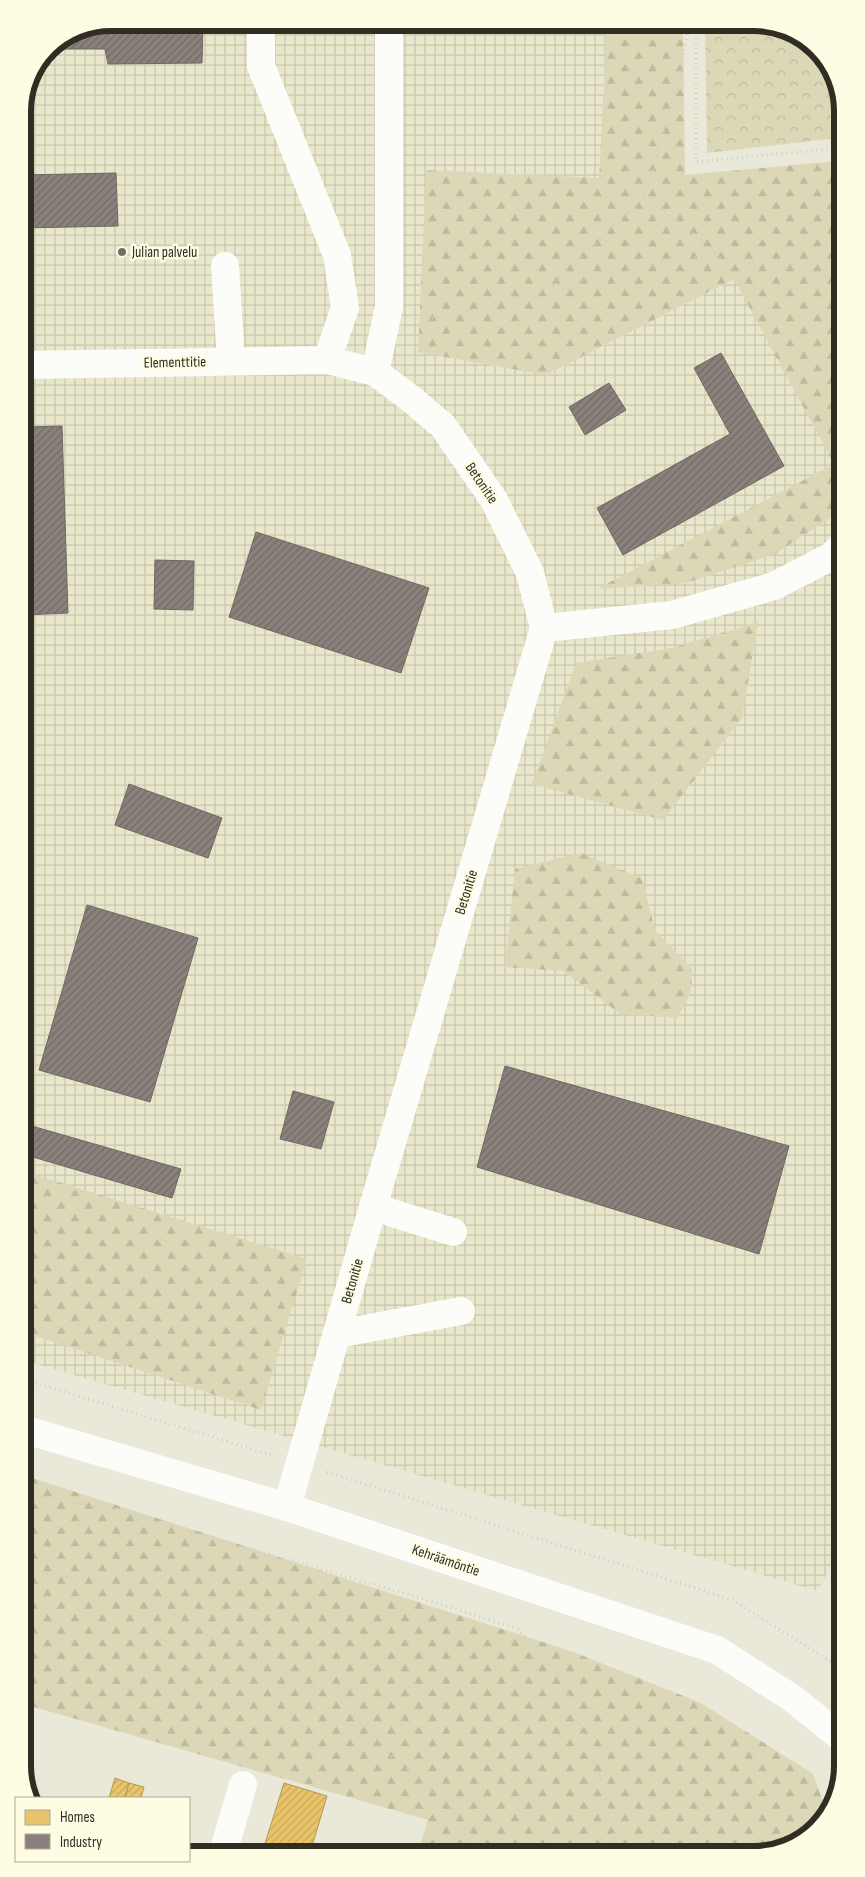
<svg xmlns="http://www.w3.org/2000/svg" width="865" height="1877" font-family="'Sofia Sans Condensed',sans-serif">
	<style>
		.industrial { fill: url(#industrial-grid) }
		.forest { fill: url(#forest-firs) }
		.park { fill: url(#park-crowns) }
		.homes { fill: url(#homes-hatch); stroke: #b29755 }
		.industry { fill: url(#industry-hatch); stroke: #6f6861 }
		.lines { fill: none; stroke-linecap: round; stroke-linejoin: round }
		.path { stroke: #cecdc8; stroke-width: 3; stroke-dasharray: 1 4; stroke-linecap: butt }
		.minor { stroke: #fcfcf9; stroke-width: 28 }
		.poi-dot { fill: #716f63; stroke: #fffce4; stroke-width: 2 }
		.labels { text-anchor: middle; stroke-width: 5; stroke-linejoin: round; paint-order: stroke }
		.poi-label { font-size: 15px; fill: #302e23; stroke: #fffce4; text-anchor: start }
		.street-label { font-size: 15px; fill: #302e23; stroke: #fffce4 }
		.rim { fill: none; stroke: #302e23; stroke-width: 6 }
	</style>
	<defs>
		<pattern id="industrial-grid" width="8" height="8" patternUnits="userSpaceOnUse" patternTransform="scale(1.25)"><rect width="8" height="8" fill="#e9e7cb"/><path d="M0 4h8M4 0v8" fill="none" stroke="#c8c6ae"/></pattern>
		<pattern id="forest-firs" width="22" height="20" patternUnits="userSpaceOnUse" patternTransform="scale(1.25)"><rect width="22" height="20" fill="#dcd8b7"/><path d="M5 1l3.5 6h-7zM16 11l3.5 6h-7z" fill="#bdba9d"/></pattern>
		<pattern id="park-crowns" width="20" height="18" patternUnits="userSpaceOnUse" patternTransform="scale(1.25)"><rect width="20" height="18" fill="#dcd8b7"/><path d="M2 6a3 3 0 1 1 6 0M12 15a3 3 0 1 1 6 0" fill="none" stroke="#bdba9d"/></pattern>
		<pattern id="homes-hatch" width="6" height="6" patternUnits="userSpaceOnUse" patternTransform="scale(1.25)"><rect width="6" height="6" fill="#e9c46a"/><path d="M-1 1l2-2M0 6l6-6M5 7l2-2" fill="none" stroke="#c8a95c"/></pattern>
		<pattern id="industry-hatch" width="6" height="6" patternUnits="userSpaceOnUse" patternTransform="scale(1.25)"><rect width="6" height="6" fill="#8a817c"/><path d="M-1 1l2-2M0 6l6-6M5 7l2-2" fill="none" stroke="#716a65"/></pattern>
	</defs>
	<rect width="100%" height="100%" fill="#eae9d9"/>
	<path class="industrial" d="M112,23H607L599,178L546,375L734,279L839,448L842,1542L818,1591L26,1361L23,106L49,48L78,29Z"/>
	<g class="forest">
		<path d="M607,23H683L685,175L838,161L839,512L775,554L686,583L597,589L834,464L734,279L546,375L418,352L426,170L599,178Z"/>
		<path d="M758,622L742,718L663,820L532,784L576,663L672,648Z"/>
		<path d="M581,853L642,878L655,930L692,969L691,993L677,1018L620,1014L564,971L505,967L515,869Z"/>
		<path d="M26,1172L307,1259L261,1410L26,1333Z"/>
		<path d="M26,1476L571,1651L701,1703L813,1774L827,1812L824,1819L782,1850L418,1852L428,1820L27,1705Z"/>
	</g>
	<path class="park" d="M705,23H760L808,41L838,83V138L707,153Z"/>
	<g class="homes">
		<path d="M115,1778L129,1783L125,1798H109Z"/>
		<path d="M129,1783L144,1787L141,1798H125Z"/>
		<path d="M284,1783L327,1796L310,1853H262Z"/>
	</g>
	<g class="industry">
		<path d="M112,22L203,23L202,63L108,64L105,49H49L78,29Z"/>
		<path d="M116,173L118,226L23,228V175Z"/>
		<path d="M721,353L784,466L623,555L597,508L730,434L694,368Z"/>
		<path d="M609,383L626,410L585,435L569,407Z"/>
		<path d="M62,426L68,613L24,615V427Z"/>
		<path d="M256,532L429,588L401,673L229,617Z"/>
		<path d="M155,560L194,561L193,610L154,609Z"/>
		<path d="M129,784L222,818L208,858L115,825Z"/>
		<path d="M87,905L198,938L150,1102L39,1070Z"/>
		<path d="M505,1066L789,1146L759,1254L477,1167Z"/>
		<path d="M293,1091L334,1102L321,1149L280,1139Z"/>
		<path d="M25,1124L181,1169L172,1198L26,1155Z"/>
	</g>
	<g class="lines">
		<g class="path">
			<path d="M696,23V162L838,148"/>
			<path d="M644,198L682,224L718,256"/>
			<path d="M548,287L704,255L838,277"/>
			<path d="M417,319L457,315L548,287L644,198L680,76L689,23"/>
			<path d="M26,1380L271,1455"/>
			<path d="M327,1472L733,1600L842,1669"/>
			<path d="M26,1494L119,1511L417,1597L518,1629L561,1675L606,1795L617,1851"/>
			<path d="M27,1570L130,1587L240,1655L332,1692L390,1754L461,1817L474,1852"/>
		</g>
		<g class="minor">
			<path d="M261,23V66L337,255L345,308L327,360"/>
			<path d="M225,266L231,361"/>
			<path d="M23,365L327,360L375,372L410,398L443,426L494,500L530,573L544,628L373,1207L287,1507"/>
			<path d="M375,372L389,307V23"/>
			<path d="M544,628L672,615L774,586L830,557L839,549"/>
			<path d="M373,1207L453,1232"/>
			<path d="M337,1334L461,1311"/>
			<path d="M26,1430L287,1507L717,1650L792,1698L842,1738"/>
			<path d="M223,1853L243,1785"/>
		</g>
	</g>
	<circle class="poi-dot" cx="122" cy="252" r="5"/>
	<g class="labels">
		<g class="poi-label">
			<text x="132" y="257">Julian palvelu</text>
		</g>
		<g class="street-label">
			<text transform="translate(175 362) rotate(-1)" y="5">Elementtitie</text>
			<text transform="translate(482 483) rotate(56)" y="5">Betonitie</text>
			<text transform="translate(466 892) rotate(-73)" y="5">Betonitie</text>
			<text transform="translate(352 1281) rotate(-74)" y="5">Betonitie</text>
			<text transform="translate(446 1560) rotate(19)" y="5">Kehräämöntie</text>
		</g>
	</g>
	<path d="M0 0H865V1877H0ZM111 31H754A80 80 0 0 1 834 111V1766A80 80 0 0 1 754 1846H111A80 80 0 0 1 31 1766V111A80 80 0 0 1 111 31Z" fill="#fffce4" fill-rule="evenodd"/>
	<path class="rim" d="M111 31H754A80 80 0 0 1 834 111V1766A80 80 0 0 1 754 1846H111A80 80 0 0 1 31 1766V111A80 80 0 0 1 111 31Z"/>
	<rect x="15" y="1797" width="175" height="65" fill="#fffce4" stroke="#acaa97"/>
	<rect x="25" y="1810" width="25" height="15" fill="#e9c46a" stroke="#acaa97"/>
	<text x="60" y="1822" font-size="15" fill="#302e23">Homes</text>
	<rect x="25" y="1834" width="25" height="15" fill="#8a817c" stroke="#acaa97"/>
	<text x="60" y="1847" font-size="15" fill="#302e23">Industry</text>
</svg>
